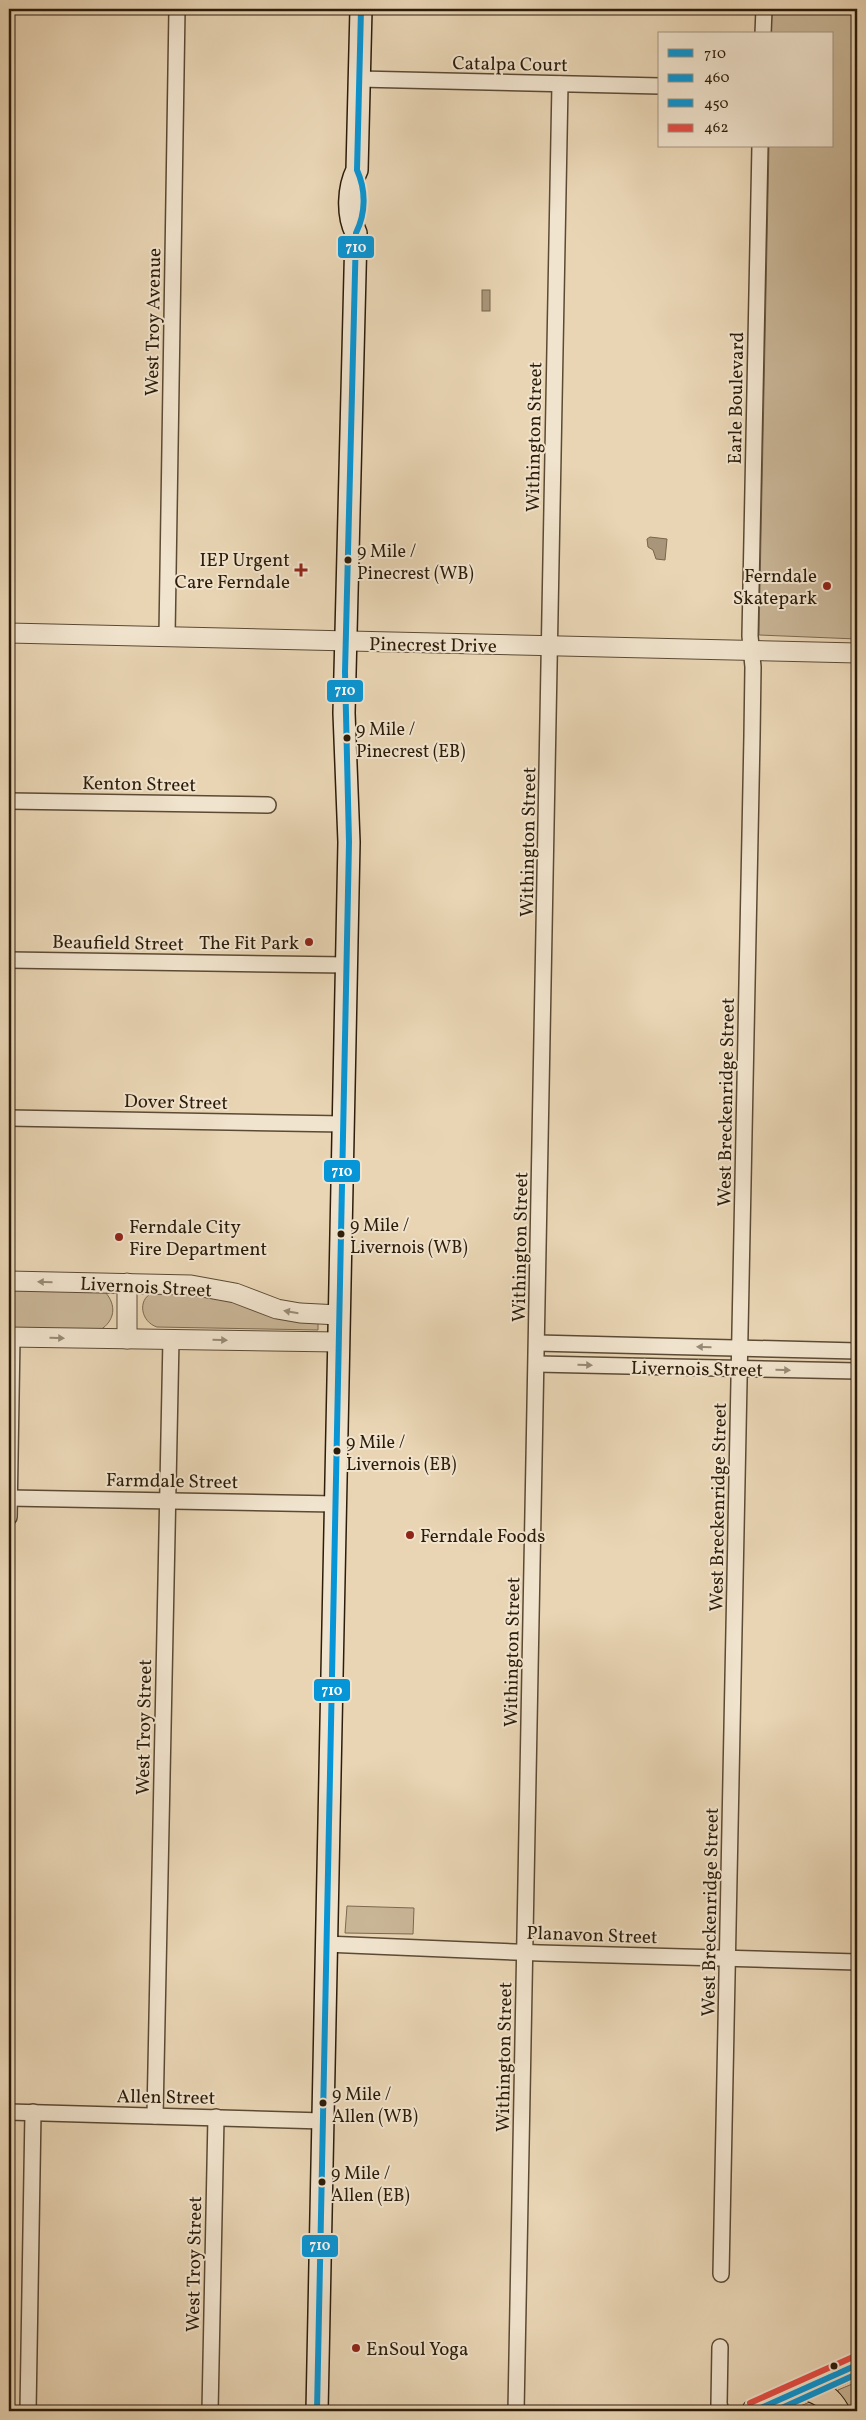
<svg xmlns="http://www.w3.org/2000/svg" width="866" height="2420" font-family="Vollkorn,serif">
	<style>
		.green { fill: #c9b697; stroke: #7a6950 }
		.water { fill: #a9967a; stroke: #77654d }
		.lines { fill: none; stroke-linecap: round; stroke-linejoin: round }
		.minor-casing { stroke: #5b4a34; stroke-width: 18 }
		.tertiary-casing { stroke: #5b4a34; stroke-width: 21 }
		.secondary-casing { stroke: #2c1c0a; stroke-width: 24 }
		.primary-casing { stroke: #2c1c0a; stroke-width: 26 }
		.minor { stroke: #f1e4ce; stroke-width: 15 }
		.tertiary { stroke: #f1e4ce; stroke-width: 19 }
		.secondary { stroke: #f1e4ce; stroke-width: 21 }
		.primary { stroke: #e9d5b4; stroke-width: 24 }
		.bus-1-casing { stroke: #f1e4ce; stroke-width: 10 }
		.bus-2-casing { stroke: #f1e4ce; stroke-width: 10 }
		.bus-3-casing { stroke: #f1e4ce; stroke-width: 10 }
		.bus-4-casing { stroke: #f1e4ce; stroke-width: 10 }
		.bus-1 { stroke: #0696d7; stroke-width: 6 }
		.bus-2 { stroke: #0696d7; stroke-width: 6 }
		.bus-3 { stroke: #0696d7; stroke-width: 6 }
		.bus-4 { stroke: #e54c44; stroke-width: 6 }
		.oneway { fill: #988a76 }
		.bus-dot { fill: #2c1c0a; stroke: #f1e4ce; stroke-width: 2 }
		.poi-dot { fill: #8f2418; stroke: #f1e4ce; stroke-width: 2 }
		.labels { text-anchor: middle; stroke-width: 4; stroke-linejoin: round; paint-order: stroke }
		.bus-label { font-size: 18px; fill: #2c1c0a; stroke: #f1e4ce; text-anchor: start }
		.street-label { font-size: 19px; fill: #2c1c0a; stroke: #f1e4ce }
		.poi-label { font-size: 19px; fill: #2c1c0a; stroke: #f1e4ce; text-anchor: end }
		.line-badge { stroke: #f1e4ce; stroke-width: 2 }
		.badge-label { font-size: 14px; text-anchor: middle; font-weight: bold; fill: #fff }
	</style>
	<rect width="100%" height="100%" fill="#e9d5b4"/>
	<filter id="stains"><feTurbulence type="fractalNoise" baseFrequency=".004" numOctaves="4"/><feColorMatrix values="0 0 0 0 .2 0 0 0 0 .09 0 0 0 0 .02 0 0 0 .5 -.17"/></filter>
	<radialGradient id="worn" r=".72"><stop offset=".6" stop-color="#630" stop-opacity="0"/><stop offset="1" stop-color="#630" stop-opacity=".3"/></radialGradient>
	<g class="green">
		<path d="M772,9H857V639L759,635L769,146H832V34H771Z"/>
		<path d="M9,1288L105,1292C117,1305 115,1321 100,1330H9Z"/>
		<path d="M193,1292L318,1322V1330L157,1327C141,1322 137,1300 152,1293Z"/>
		<path d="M347,1906L414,1908L413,1934L345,1933Z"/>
		<path d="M857,2382V2411H845L838,2393V2390Z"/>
		<path d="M812,2401L826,2411H789Z"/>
	</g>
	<g class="water">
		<rect x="482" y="290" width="8" height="21"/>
		<path d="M650,537L667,539L665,560L656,559L653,550L648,547L647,539Z"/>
	</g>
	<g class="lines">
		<defs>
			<g id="minor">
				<path d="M763,34L764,9"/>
				<path d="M359,79L660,86"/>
				<path d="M167,635L177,9"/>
				<path d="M9,801L268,805"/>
				<path d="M9,960L346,965"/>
				<path d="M9,1118L344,1124"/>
				<path d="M537,1343L857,1351"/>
				<path d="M537,1364L857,1371"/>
				<path d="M9,1498L335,1504"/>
				<path d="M9,1517L12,1337"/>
				<path d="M325,1944L540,1953L857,1962"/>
				<path d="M9,2112L323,2121"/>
				<path d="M155,2116L171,1339"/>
				<path d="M721,2274L752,736L753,667L750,636L760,146"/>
				<path d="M720,2347L719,2404L721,2411"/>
				<path d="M28,2411L33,2112"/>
				<path d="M210,2411L216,2117"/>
				<path d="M516,2411L560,84"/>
			</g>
			<g id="tertiary">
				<path d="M9,633L857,653"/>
				<path d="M9,1281L191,1285L235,1293L277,1309L300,1313L339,1315"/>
				<path d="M9,1337L338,1342"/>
				<path d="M127,1339V1283"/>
			</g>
			<path id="secondary" d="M317,2411L349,842L344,713L356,233C347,215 348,188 357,170L361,9"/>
			<g id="primary">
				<path d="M807,2388C821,2393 830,2398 837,2411"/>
				<path d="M754,2411L857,2365"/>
			</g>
		</defs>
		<use href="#minor" class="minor-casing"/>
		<use href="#tertiary" class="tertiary-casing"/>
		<use href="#secondary" class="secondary-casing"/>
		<use href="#primary" class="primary-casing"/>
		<use href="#minor" class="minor"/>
		<use href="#tertiary" class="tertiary"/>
		<use href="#secondary" class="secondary"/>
		<use href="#primary" class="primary"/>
		<defs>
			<path id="bus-1" d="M317,2411L349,842L345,672L356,233C366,213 366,190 357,170L361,9"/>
			<path id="bus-2" d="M754,2411L857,2365"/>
			<path id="bus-3" d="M775,2411L857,2374"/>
			<path id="bus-4" d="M750,2403L853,2357"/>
		</defs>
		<use href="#bus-1" class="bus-1-casing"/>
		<use href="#bus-2" class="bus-2-casing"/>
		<use href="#bus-3" class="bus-3-casing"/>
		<use href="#bus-4" class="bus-4-casing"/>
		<use href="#bus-1" class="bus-1"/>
		<use href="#bus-2" class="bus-2"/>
		<use href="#bus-3" class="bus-3"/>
		<use href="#bus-4" class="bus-4"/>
	</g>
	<defs><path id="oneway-solid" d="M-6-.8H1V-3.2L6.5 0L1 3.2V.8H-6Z" transform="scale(1.25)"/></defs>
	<g class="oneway">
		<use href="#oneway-solid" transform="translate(45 1282) rotate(-179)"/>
		<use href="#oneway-solid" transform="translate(291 1312) rotate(-170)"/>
		<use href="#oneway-solid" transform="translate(57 1338) rotate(1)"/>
		<use href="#oneway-solid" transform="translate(220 1340) rotate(1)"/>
		<use href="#oneway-solid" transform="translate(704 1347) rotate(-179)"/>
		<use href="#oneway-solid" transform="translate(585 1365) rotate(1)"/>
		<use href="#oneway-solid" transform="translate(783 1370) rotate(1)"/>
	</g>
	<g class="bus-dot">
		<circle cx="348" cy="560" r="4.5"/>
		<circle cx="347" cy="738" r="4.5"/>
		<circle cx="341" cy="1234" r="4.5"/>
		<circle cx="337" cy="1451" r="4.5"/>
		<circle cx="323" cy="2103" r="4.5"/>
		<circle cx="322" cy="2182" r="4.5"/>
		<circle cx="834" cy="2366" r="4.5"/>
	</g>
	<g class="poi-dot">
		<path d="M298.5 562.5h5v5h5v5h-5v5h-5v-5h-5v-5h5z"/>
		<circle cx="827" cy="586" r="5"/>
		<circle cx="309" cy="942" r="5"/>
		<circle cx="119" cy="1237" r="5"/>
		<circle cx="410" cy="1535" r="5"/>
		<circle cx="356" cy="2348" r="5"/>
	</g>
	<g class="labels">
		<g class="bus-label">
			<text x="357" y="557">9 Mile /<tspan x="357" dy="22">Pinecrest (WB)</tspan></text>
			<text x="356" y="735">9 Mile /<tspan x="356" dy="22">Pinecrest (EB)</tspan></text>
			<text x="350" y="1231">9 Mile /<tspan x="350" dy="22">Livernois (WB)</tspan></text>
			<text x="346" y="1448">9 Mile /<tspan x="346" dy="22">Livernois (EB)</tspan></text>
			<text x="332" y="2100">9 Mile /<tspan x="332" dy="22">Allen (WB)</tspan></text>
			<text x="331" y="2179">9 Mile /<tspan x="331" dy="22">Allen (EB)</tspan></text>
		</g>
		<g class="street-label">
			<text transform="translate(510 63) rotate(1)" y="7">Catalpa Court</text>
			<text transform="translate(152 322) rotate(-89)" y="7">West Troy Avenue</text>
			<text transform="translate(735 398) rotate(-89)" y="7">Earle Boulevard</text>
			<text transform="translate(533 437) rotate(-89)" y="7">Withington Street</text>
			<text transform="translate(433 644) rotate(1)" y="7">Pinecrest Drive</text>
			<text transform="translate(139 783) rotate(1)" y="7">Kenton Street</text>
			<text transform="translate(527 842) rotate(-89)" y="7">Withington Street</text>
			<text transform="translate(118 942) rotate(1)" y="7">Beaufield Street</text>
			<text transform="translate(176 1101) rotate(1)" y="7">Dover Street</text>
			<text transform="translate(725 1102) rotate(-89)" y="7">West Breckenridge Street</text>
			<text transform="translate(519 1247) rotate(-89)" y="7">Withington Street</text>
			<text transform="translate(146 1286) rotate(3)" y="7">Livernois Street</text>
			<text transform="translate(697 1368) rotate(1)" y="7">Livernois Street</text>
			<text transform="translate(172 1480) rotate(1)" y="7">Farmdale Street</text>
			<text transform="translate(717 1507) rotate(-89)" y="7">West Breckenridge Street</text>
			<text transform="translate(511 1652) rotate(-89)" y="7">Withington Street</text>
			<text transform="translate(143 1727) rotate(-89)" y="7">West Troy Street</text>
			<text transform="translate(709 1912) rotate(-89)" y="7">West Breckenridge Street</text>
			<text transform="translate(592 1934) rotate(2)" y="7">Planavon Street</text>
			<text transform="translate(503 2057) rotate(-89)" y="7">Withington Street</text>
			<text transform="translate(166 2096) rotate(1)" y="7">Allen Street</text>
			<text transform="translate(193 2264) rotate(-89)" y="7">West Troy Street</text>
		</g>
		<g class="poi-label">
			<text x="290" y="566">IEP Urgent<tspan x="290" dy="22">Care Ferndale</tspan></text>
			<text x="817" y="582">Ferndale<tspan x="817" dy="22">Skatepark</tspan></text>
			<text x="299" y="949">The Fit Park</text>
			<text x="129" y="1233" text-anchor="start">Ferndale City<tspan x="129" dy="22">Fire Department</tspan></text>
			<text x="420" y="1542" text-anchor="start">Ferndale Foods</text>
			<text x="366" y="2355" text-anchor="start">EnSoul Yoga</text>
		</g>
	</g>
	<g class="line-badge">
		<rect x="337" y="235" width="38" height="24" rx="5" fill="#0696d7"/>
		<rect x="326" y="679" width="38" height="24" rx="5" fill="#0696d7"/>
		<rect x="323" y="1159" width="38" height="24" rx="5" fill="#0696d7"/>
		<rect x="313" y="1678" width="38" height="24" rx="5" fill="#0696d7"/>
		<rect x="301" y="2234" width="38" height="24" rx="5" fill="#0696d7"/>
	</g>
	<g class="badge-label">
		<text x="356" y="252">710</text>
		<text x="345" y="695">710</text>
		<text x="342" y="1176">710</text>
		<text x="332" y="1695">710</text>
		<text x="320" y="2250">710</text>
	</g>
	<rect width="866" height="2420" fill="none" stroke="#e9d5b4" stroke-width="30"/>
	<rect x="10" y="10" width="846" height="2400" fill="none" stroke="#2c1c0a" stroke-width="2.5"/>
	<rect x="15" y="15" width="836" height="2390" fill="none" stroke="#2c1c0a"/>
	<rect x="658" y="32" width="175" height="115" fill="#f1e4ce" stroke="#a29480"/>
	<rect x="668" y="49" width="25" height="8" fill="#0696d7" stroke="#a29480"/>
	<text x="704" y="58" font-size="15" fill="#2c1c0a">710</text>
	<rect x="668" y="74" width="25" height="8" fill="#0696d7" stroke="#a29480"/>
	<text x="704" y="82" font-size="15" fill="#2c1c0a">460</text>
	<rect x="668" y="99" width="25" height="8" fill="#0696d7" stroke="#a29480"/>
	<text x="704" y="108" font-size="15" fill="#2c1c0a">450</text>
	<rect x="668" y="124" width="25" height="8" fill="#e54c44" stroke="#a29480"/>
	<text x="704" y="132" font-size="15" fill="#2c1c0a">462</text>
	<rect width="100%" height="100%" filter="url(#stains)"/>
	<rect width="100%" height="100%" fill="url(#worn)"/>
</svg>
